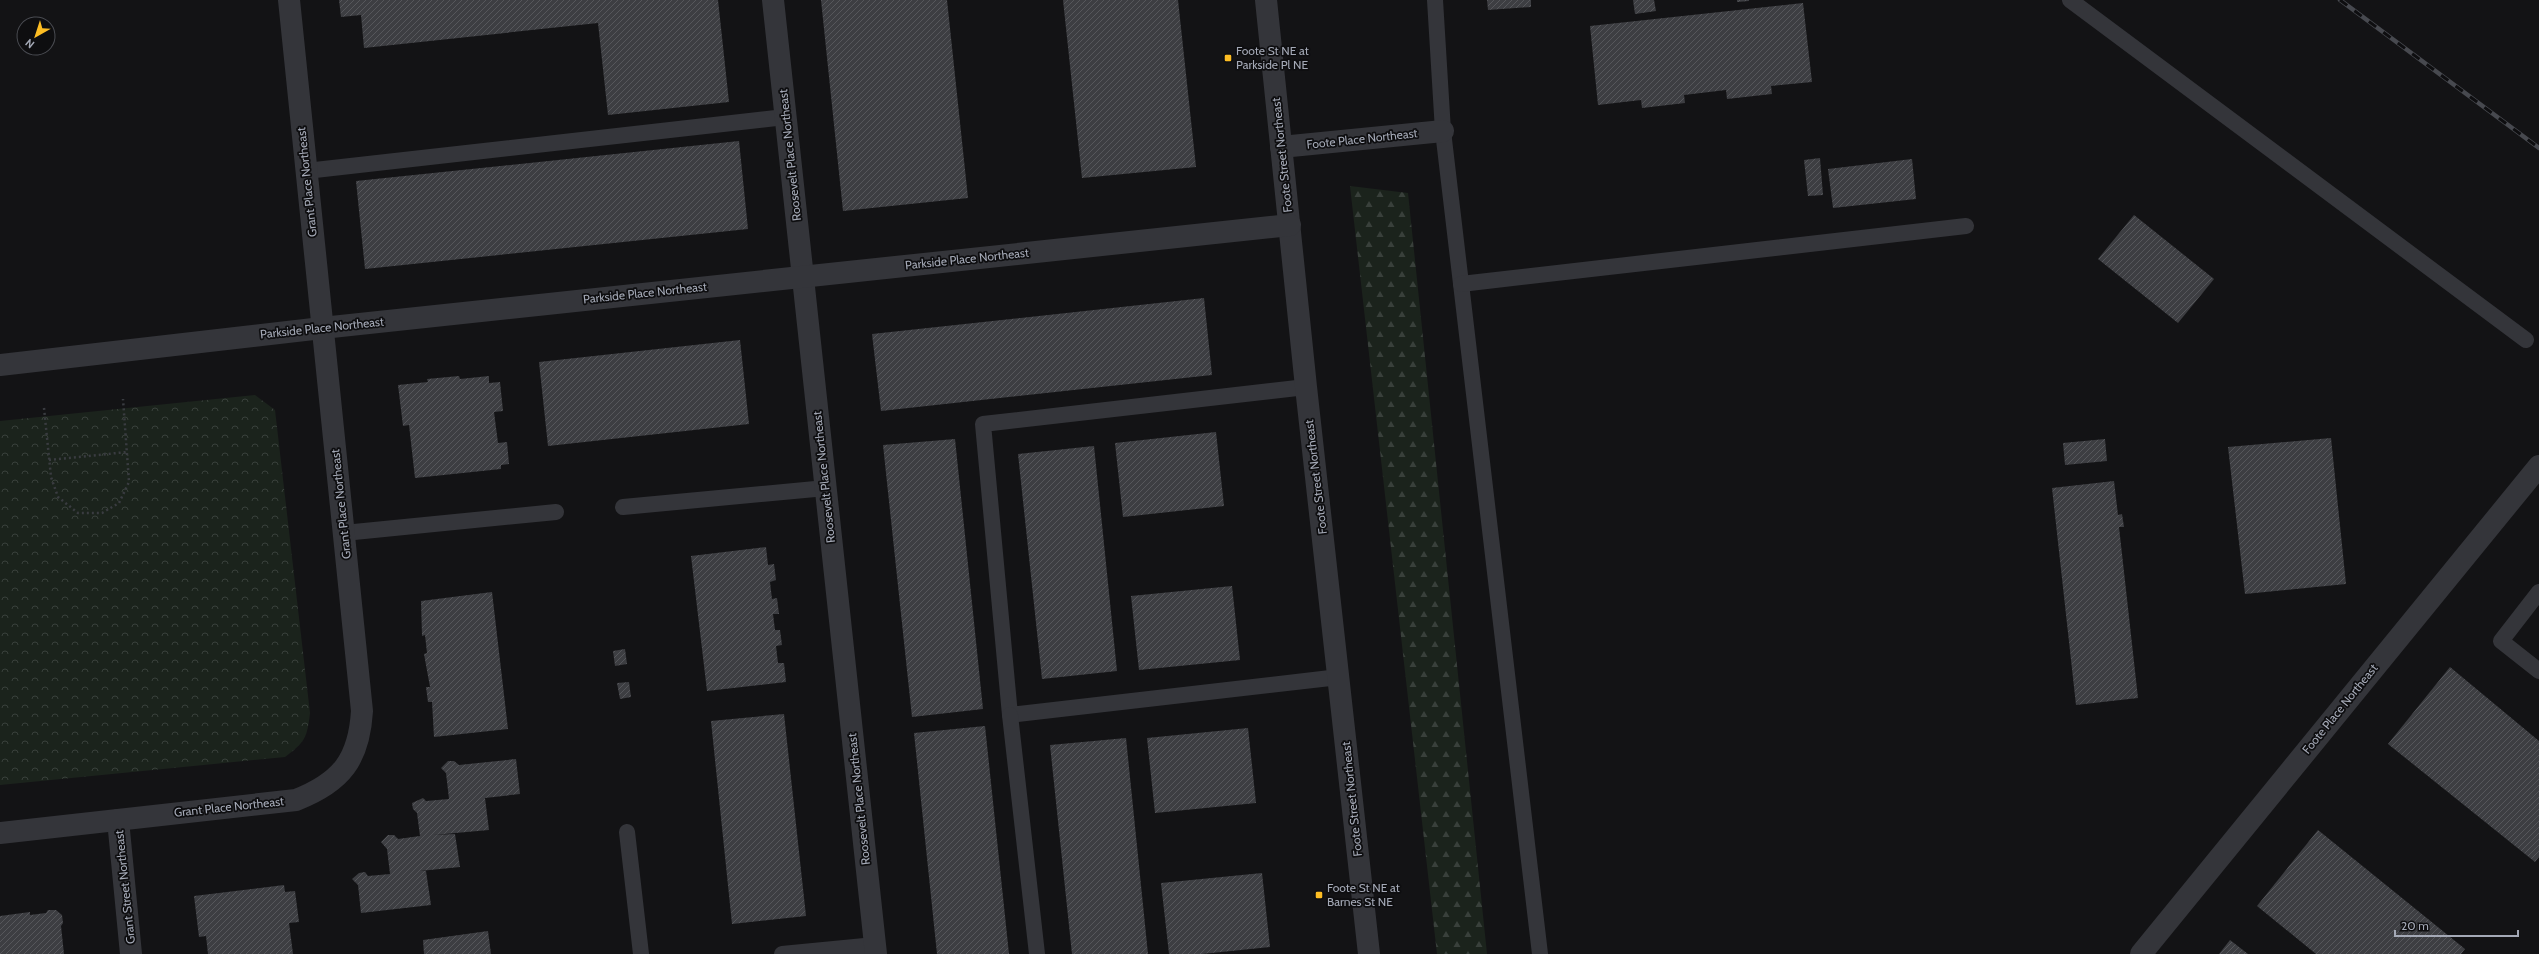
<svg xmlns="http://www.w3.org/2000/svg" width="2539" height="954" font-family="Cabin,sans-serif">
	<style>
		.forest { fill: url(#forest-firs) }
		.park { fill: url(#park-crowns) }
		.building { fill: url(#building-hatch) }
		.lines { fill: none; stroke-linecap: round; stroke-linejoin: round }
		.path { stroke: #3a3c41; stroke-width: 2.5; stroke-dasharray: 2 3; stroke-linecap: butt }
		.lane { stroke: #34353a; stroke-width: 16 }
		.street { stroke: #34353a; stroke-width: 22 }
		.rail-casing { stroke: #47494f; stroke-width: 4.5 }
		.rail { stroke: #0e0e10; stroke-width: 3; stroke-dasharray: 9; stroke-linecap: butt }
		.poi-dot { fill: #fdbd23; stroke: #0e0e10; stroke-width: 1.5 }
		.labels { text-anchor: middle; stroke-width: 3.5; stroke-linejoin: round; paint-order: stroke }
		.poi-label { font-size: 12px; fill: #a4a9b6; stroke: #0e0e10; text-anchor: start }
		.street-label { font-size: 12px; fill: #a4a9b6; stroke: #0e0e10 }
	</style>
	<defs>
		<pattern id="forest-firs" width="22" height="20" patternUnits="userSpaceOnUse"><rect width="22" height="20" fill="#1b231c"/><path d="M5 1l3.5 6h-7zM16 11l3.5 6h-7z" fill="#39403b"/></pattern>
		<pattern id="park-crowns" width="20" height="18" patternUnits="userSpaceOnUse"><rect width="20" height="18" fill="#1b231c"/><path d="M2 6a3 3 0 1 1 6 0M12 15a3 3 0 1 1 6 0" fill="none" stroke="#39403b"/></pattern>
		<pattern id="building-hatch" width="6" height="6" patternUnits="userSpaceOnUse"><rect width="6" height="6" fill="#3d3e42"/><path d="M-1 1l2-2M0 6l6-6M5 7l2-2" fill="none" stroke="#56575b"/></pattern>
	</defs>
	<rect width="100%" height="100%" fill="#131315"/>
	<path class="forest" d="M1350,186L1408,193L1487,954H1437Z"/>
	<path class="park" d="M255,395L275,410L310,713C307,738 305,742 285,757L0,785V421Z"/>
	<g class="building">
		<path d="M339,0H718L729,102L608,115L598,23L364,48L361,15L341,17Z"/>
		<path d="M821,0H947L968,198L843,211Z"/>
		<path d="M1063,0H1178L1196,167L1082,178Z"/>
		<path d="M1487,0H1531V7L1488,10Z"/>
		<path d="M1633,0H1654L1656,11L1635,14Z"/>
		<path d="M1737,0H1749V1L1737,2Z"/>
		<path d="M1803,3L1812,82L1771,86L1772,94L1727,99L1726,90L1684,95L1685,103L1642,108L1641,100L1598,105L1590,26Z"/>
		<path d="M739,141L748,229L365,269L356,181Z"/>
		<path d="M1820,158L1823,195L1808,196L1804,160Z"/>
		<path d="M1912,159L1916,199L1833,208L1828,169Z"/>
		<path d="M2134,215L2214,279L2178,323L2098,259Z"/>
		<path d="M1204,298L1212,375L881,411L872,334Z"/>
		<path d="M740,340L749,424L548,446L539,362Z"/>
		<path d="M459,376L460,379L489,376V383L500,382L503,411L494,412L498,443L507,442L509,464L501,465V469L415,478L409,425L403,426L398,385L428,382L427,379Z"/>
		<path d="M1216,432L1224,506L1123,517L1115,443Z"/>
		<path d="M2331,438L2346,584L2245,594L2228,447Z"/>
		<path d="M955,439L983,709L912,717L883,445Z"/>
		<path d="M2105,439L2107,461L2065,465L2063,443Z"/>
		<path d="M1094,446L1117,671L1042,679L1018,454Z"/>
		<path d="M2114,481L2118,515L2122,514L2124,527H2119L2138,698L2076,705L2052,488Z"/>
		<path d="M766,547L768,565L774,564L776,580L770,582L772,599L777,598L779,614H773L775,630H780L782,645L776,646L778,663H784L786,682L707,691L691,556Z"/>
		<path d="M1232,586L1240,660L1139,670L1131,596Z"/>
		<path d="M492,592L508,729L434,737L432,702H428L426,687H430L424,654L427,653L425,635L422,636L421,601Z"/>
		<path d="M625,649L627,664L615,666L613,651Z"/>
		<path d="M2450,667L2539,741V857L2535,862L2388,744Z"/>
		<path d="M629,682L631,697L620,699L617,683Z"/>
		<path d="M784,714L806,916L732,924L711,721Z"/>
		<path d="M985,726L1009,954H937L914,733Z"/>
		<path d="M1248,728L1256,803L1155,813L1147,738Z"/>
		<path d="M1126,738L1148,954H1072L1050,745Z"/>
		<path d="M516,759L520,794L485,798L489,830L433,835L455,834L460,867L420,871H426L431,905L361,913L358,885L352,879L359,873L365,872L368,876L390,874L387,849L381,842L388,835H394L398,839L420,836L417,813L413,809L412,803L423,798L426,801L449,799L446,773L441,768L448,761H454L459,765Z"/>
		<path d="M2318,830L2465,949L2461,954H2316L2257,906Z"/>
		<path d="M1262,873L1270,947L1202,954H1169L1161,883Z"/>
		<path d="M284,885L285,892L295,891L299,922L289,923L293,954H208L206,936L199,937L194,896Z"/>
		<path d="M48,910H56L62,915L63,923L61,926L64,954H0V916L30,912V915L46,913Z"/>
		<path d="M488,931L491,954H424L423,940Z"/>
		<path d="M2230,940L2248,954H2219Z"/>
	</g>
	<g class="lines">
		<g class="path">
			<path d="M44,408L51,477L58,497L78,513H102L119,503L129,482L123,399"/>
			<path d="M49,460L127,452"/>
		</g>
		<g class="lane">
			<path d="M1435,0L1443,131L1540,954"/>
			<path d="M2070,0L2526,340"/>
			<path d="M306,171L785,117"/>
			<path d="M1461,284L1966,226"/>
			<path d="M1306,387L983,424L1010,715L1339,677"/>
			<path d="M623,507L826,488"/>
			<path d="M344,533L556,512"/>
			<path d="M2539,592L2501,641L2539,671"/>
			<path d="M1010,715L1037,954"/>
			<path d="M627,832L641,954"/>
			<path d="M782,954L875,945"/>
		</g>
		<g class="street">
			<path d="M773,0L876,954"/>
			<path d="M1266,0L1306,387L1369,954"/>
			<path d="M1281,147L1443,131"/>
			<path d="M0,365L322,328L1290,225"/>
			<path d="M118,820L131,954"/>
			<path d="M0,833L296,800C342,782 359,759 362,711L289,0"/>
			<path d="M2141,954L2539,466"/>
		</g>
		<defs>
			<path id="rail" d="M2340,0L2539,148"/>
		</defs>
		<use href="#rail" class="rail-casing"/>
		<use href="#rail" class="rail"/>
	</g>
	<g class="poi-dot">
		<rect x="1224" y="54" width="8" height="8" rx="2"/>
		<rect x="1315" y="891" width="8" height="8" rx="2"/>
	</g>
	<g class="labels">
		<g class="poi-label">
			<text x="1236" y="55">Foote St NE at<tspan x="1236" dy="14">Parkside Pl NE</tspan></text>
			<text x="1327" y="892">Foote St NE at<tspan x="1327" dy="14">Barnes St NE</tspan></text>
		</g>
		<g class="street-label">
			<text transform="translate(1362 139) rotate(-6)" y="4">Foote Place Northeast</text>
			<text transform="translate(790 155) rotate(-96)" y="4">Roosevelt Place Northeast</text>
			<text transform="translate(1282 155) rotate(-96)" y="4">Foote Street Northeast</text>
			<text transform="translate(307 182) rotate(-96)" y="4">Grant Place Northeast</text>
			<text transform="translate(967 259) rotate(-6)" y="4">Parkside Place Northeast</text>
			<text transform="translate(645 293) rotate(-6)" y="4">Parkside Place Northeast</text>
			<text transform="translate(322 328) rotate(-6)" y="4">Parkside Place Northeast</text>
			<text transform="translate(824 477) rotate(-96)" y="4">Roosevelt Place Northeast</text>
			<text transform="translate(1316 477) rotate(-97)" y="4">Foote Street Northeast</text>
			<text transform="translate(341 504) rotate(-96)" y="4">Grant Place Northeast</text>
			<text transform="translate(2340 709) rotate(-51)" y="4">Foote Place Northeast</text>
			<text transform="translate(859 799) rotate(-96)" y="4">Roosevelt Place Northeast</text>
			<text transform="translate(1352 799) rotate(-96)" y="4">Foote Street Northeast</text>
			<text transform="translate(229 807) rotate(-6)" y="4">Grant Place Northeast</text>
			<text transform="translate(125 887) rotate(-96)" y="4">Grant Street Northeast</text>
		</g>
	</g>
	<g transform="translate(36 36) rotate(219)"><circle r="19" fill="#0e0e10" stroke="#4a4c52"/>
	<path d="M0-3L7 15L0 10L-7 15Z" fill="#fdbd23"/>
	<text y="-6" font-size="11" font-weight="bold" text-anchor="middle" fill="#a4a9b6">N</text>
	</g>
	<path d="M2395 930v6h123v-6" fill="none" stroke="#a4a9b6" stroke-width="2"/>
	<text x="2401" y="930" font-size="12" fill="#a4a9b6" stroke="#0e0e10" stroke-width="3" paint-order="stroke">20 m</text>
</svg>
